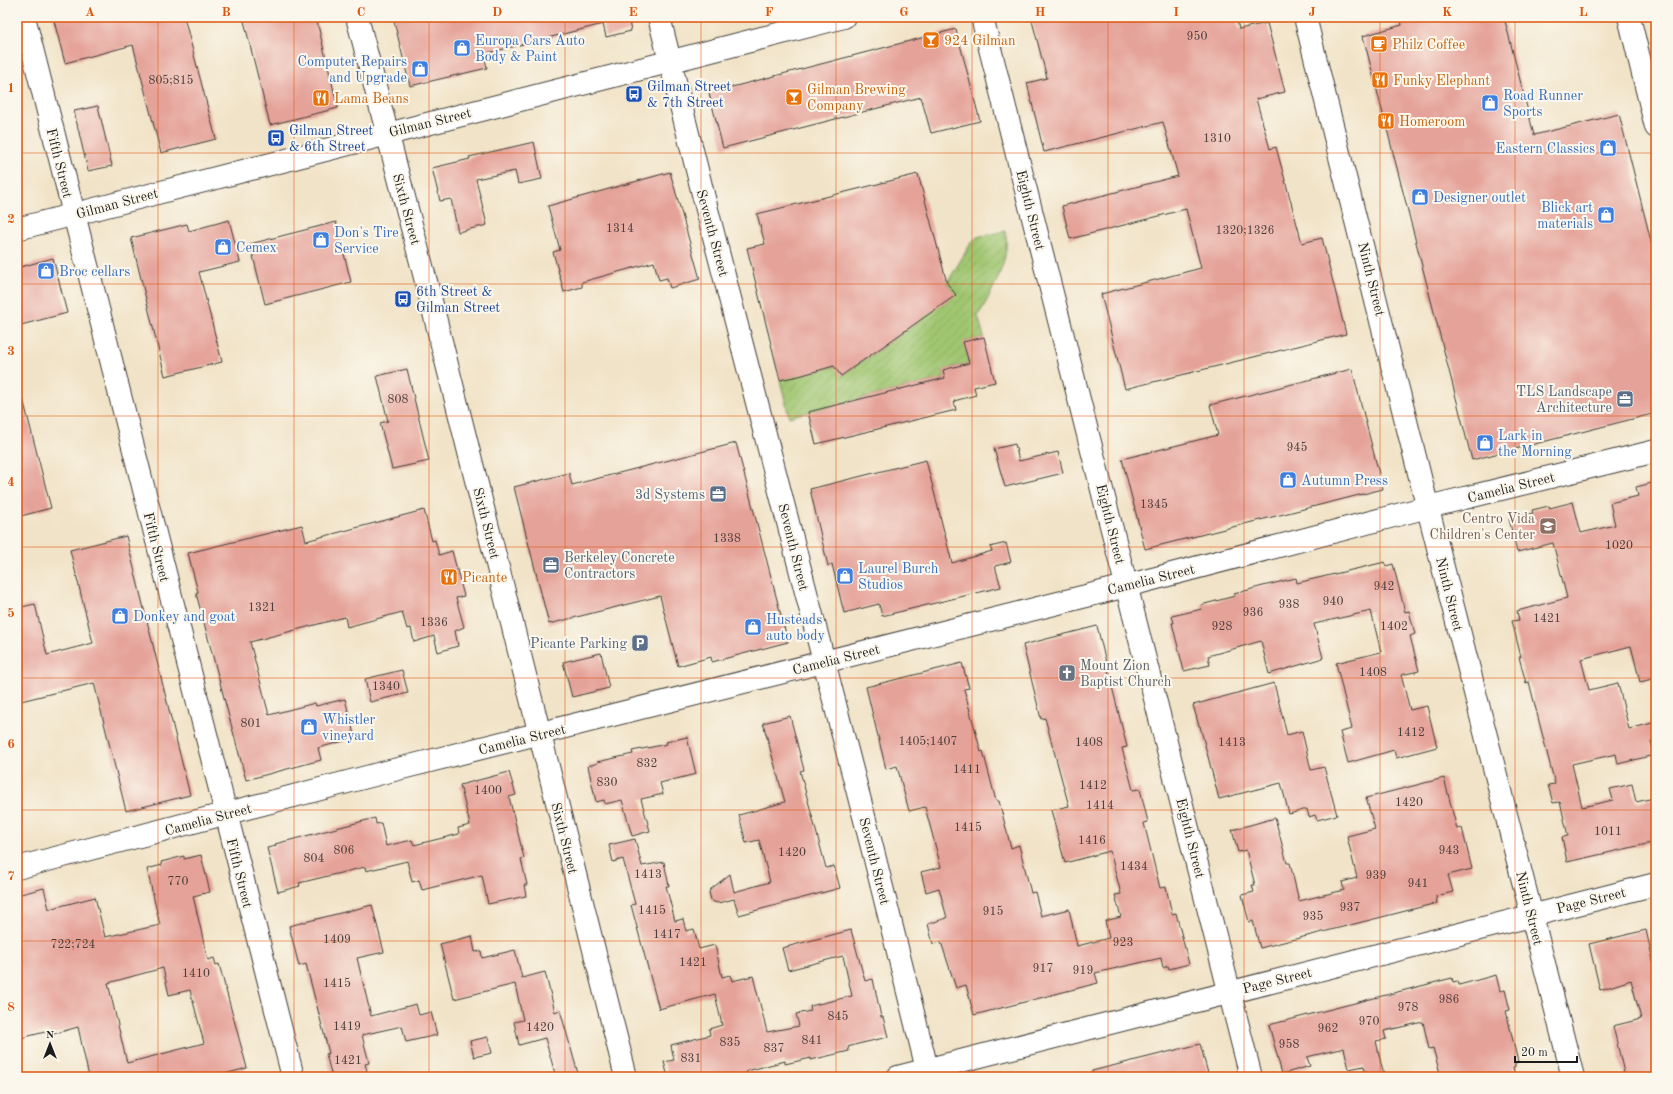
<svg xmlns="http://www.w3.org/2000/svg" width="1673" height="1094" font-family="'Old Standard TT',serif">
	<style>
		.garden { fill: url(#garden-furrows); stroke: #5e7146 }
		.building { fill: #e5a299; fill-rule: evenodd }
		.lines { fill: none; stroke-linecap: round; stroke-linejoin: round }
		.minor-casing { stroke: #3c3a36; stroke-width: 24 }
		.major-casing { stroke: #3c3a36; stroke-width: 24 }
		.minor { stroke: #fff; stroke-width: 22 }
		.major { stroke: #fff; stroke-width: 22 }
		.grid { fill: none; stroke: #de560d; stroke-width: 1; stroke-opacity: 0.55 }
		.labels { text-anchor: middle; stroke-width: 4; stroke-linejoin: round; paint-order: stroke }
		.number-label { font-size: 12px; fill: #4e3e3b }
		.shop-label { font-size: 14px; fill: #366cbe; stroke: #fbf7ec; text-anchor: start }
		.food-label { font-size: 14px; fill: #c56008; stroke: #fbf7ec; text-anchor: start }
		.transit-label { font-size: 14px; fill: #164399; stroke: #fbf7ec; text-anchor: start }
		.street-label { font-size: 14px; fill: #1c1c1c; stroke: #fbf7ec }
		.service-label { font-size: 14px; fill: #4e5e75; stroke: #fbf7ec; text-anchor: end }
		.education-label { font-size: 14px; fill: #785e54; stroke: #fbf7ec; text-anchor: end }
		.worship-label { font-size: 14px; fill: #5b616d; stroke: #fbf7ec; text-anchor: start }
		.neatline { fill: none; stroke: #de560d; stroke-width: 1.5 }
		.grid-label { font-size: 13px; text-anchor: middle; font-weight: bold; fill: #de560d }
	</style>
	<defs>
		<pattern id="garden-furrows" width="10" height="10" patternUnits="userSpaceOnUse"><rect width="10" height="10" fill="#a0c671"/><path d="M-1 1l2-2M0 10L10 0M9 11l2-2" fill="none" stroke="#89aa61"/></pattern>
	</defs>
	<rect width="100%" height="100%" fill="#fbf7ec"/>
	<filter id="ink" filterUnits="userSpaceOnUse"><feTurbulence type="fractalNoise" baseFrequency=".025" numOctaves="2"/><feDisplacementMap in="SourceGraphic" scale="8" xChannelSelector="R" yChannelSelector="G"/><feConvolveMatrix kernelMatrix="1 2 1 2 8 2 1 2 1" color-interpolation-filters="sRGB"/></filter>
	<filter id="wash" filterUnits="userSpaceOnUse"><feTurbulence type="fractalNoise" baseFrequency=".012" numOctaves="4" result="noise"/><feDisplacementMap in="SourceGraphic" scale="16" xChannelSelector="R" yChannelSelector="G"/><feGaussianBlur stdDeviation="0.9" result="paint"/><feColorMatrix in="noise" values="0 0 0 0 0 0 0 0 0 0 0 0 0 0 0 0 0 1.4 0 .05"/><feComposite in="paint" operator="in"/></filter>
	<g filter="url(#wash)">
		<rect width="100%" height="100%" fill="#f1e3c7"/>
		<path class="garden" d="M1005,231C1012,257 991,294 978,316L984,337L964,342L969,363L943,370L945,378L789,417L780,380L835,366L842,376L955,295L947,283L971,243L977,237Z"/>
		<g id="blocks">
			<g class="building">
				<path d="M53,17H184L216,139L161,153L133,45L65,63Z"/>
				<path d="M243,17H316L338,108L270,125Z"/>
				<path d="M393,17H628L631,31L606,37L603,24L484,54L487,68L410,86Z"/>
				<path d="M1031,17H1236L1239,29L1267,23L1285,92L1256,99L1270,149L1276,147L1302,243L1322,238L1346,334L1125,389L1101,294L1201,268L1186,209L1070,239L1062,206L1178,176L1163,122L1044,152L1027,83L1047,78Z"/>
				<path d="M1400,17H1504L1534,135L1619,114L1656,261V413L1472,460L1363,36L1402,25Z"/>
				<path d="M956,29L980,121L931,133L921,97L723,148L709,93Z"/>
				<path d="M98,106L112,166L88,171L74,111Z"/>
				<path d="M534,142L542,179L518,184L515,171L476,179L487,225L458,232L451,199L440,201L432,168L470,159L469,157Z"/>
				<path d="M670,172L700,279L670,288L667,278L659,280L654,262L582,282V287L564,292L553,252L560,250L548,206Z"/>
				<path d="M918,174L947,283L956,295L841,376L834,366L799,376L780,380L747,248L765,244L757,214Z"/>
				<path d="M229,220L240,262L199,272L222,362L165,376L131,238L187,224L189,231Z"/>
				<path d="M336,222L351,282L265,304L250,244Z"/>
				<path d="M53,258L67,313L17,326V268Z"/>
				<path d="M984,337L995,382L974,387L976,395L954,401L956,410L816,444L808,412L945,378L943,370L969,363L963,342Z"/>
				<path d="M407,369L429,461L392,469L380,423L388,421L377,376Z"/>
				<path d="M1352,369L1383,489L1145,549L1122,459L1218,435L1210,405Z"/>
				<path d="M23,399L51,508L17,517V400Z"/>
				<path d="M736,443L788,642L712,662L711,657L678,666L660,596L549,624L514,487L569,473L572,485Z"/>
				<path d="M1015,444L1019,461L1058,452L1063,473L1005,487L994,449Z"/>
				<path d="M926,460L952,563L992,551L990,547L1006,543L1011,562L995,566L1001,587L882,616L879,604L844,613L832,564L828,566L810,489Z"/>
				<path d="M1656,482V678L1640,682L1631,646L1581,659L1589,690L1618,683L1629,729L1656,722V741L1651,742L1654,755L1618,764L1616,754L1572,764L1582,807L1613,800L1610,789L1632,784L1636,802L1654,798L1656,808V840L1651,841V843L1567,862L1562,837L1568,836L1560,802L1553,803L1548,785L1555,784L1529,682L1526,683L1519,657H1521L1512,621L1519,620L1517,611L1567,598L1553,543L1517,552L1509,519L1533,513L1532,510L1549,506L1550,508L1573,502L1581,533L1615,525L1610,503L1638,496L1636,487Z"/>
				<path d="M424,510L432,541L435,540L439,555L452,551L464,596L456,598L464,627L455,631L458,646L438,652L434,636L414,642L411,628L407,629L402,612L347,627L345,617L250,642L269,715L315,703L316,706L345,699L355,738L318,748L321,760L246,780L196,593L198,592L188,553L302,525L306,541Z"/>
				<path d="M126,536L190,795L126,811L94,683L17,702V608L35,604L47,655L93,643L70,550Z"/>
				<path d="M1385,562L1386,566L1393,564L1405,612L1409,611L1415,634L1410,636L1419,671L1401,675L1410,710L1427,706L1437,747L1396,758L1394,750L1348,763L1340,732L1352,729L1336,663L1381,652L1371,611L1314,624L1323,658L1269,674L1261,641L1208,656L1210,665L1184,671L1172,623H1174L1172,616L1202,609L1201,605L1235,596L1234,594L1259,587L1296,578L1297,583Z"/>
				<path d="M1097,626L1127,747L1122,748L1133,790L1140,789L1148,822L1144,823L1160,888L1166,887L1172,914L1176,913L1189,964L1169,969L1168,966L1163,968L1161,958L1095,973L1098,983L974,1015L966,985L956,988L941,942L933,944L928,924L947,918L939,888L926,892L921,872L941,867L925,807L909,811L897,766L886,769L866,687L962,663L969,688L964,689L981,752L983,751L996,801H999L1011,848L1019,845L1031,893L1035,892L1041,916L1069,909L1077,946L1109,938L1105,921L1121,917L1115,895L1121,894L1110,851L1065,863L1051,810L1069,806L1045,718L1041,719L1023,645Z"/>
				<path d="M601,653L609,688L572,697L563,662Z"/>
				<path d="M402,670L408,693L370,702L365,679Z"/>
				<path d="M1274,683L1287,735L1302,731L1311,770L1324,767L1337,815L1317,820L1315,815L1309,817L1307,809L1289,814L1281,783L1219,799L1200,726H1199L1193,705Z"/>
				<path d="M790,716L804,770L800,771L826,868L834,866L840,888L739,915L734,899L718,903L714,902L711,900L709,892L711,889L730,874L734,892L770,882L759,840L746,843L739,815L785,802L763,723Z"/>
				<path d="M687,737L696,774L660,783L663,794L641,799L650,831L632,836L622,800L605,804L604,800L596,802L588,766L598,763L597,762L633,754L632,751L667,744L666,742Z"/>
				<path d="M509,772L516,795L509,797L524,858L521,859L527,885H524L526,896L488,904L482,875L422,890L419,880L412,882L407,861L366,871L365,867L299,883L300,886L278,892L267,848L276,846L275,844L375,818L376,824L381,823L386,846L412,840L414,845L459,834L458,828L470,825L460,785Z"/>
				<path d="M1444,778L1457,829L1462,828L1472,869L1448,875L1453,892L1436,896L1437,903L1260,948L1253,921L1249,922L1242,895L1254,892L1252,885H1255L1246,850L1238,852L1232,830L1275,818L1287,863H1290L1299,901L1344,890L1342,882L1357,878L1347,836L1375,829L1366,798Z"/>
				<path d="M635,839L642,866L664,862L669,886H666L675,921L683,919L686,931L694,929L699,949L715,945L722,977L730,975L732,981L753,976L767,1032L799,1026L796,1014L811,1011L810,1006L852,996L843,956L788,970L782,948L851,930L865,981L873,979L881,1017H883L888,1037L858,1044L848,1047L849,1051L811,1060V1058L785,1064V1061L747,1071L746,1077H668L664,1062L674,1060L671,1045L710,1035L709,1029L722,1025L715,994L659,1009L631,905L635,904L623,859L613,862L609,845Z"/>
				<path d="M201,855L210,892L193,896L208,960L214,958L216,965L219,964L247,1068L213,1077H89L78,1027L50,1035L49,1031L17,1039V895L44,888L49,909L95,897L105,937L160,925L147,869L162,865L161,862L184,856V859ZM163,968L169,995L190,990L204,1043L127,1063L108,983Z"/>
				<path d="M372,905L384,952L357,958L371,1016L416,1004L419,1015L431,1012L437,1035L406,1042L402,1026L362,1035L369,1063L365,1064L367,1071L360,1073L361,1077H332L326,1054L329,1053L306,964L299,966L289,926Z"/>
				<path d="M1646,930L1656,974V1077H1625L1613,1026L1641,1019L1631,980L1600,990L1589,944Z"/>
				<path d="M472,936L475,952L481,951L482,958L515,950L522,978L545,972L555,1012L560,1010L579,1077H556L545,1038L519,1045L514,1022L523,1020L515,984L454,999L440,944Z"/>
				<path d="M1496,975L1500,991L1505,990L1510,1010L1506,1011L1518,1062L1515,1063V1067L1513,1068L1515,1077H1441L1433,1048L1429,1049L1423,1022L1384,1031L1386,1039L1376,1041L1384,1077H1366L1364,1066L1349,1069L1344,1048L1307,1057L1310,1066L1282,1074L1269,1025L1452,978L1453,982L1458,981L1459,985Z"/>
				<path d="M488,1037L492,1053L474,1057L470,1041Z"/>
				<path d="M1200,1044L1209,1077H1092V1071Z"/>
			</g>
		</g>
	</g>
	<g filter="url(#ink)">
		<use href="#blocks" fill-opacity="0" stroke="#3c3a36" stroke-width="1"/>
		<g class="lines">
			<defs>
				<g id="minor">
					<path d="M24,17L293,1077"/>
					<path d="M357,17L429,293L626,1077"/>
					<path d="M659,17L704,198L873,851L929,1077"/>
					<path d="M982,17L1251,1077"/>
					<path d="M1305,17L1422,485L1573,1077"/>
					<path d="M1629,17L1656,127"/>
					<path d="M17,868L378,774L1126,586L1428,507L1656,451"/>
					<path d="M898,1077L1656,884"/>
				</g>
				<path id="major" d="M17,229L844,17"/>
			</defs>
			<use href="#minor" class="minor-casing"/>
			<use href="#major" class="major-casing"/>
			<use href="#minor" class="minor"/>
			<use href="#major" class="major"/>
		</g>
	</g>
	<path class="grid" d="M158,17V1077M294,17V1077M429,17V1077M565,17V1077M701,17V1077M836,17V1077M972,17V1077M1108,17V1077M1244,17V1077M1380,17V1077M1515,17V1077M17,153H1656M17,284H1656M17,416H1656M17,547H1656M17,678H1656M17,810H1656M17,941H1656"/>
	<defs>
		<symbol id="bar-square" viewBox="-11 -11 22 22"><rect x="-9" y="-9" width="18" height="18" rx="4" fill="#e8710a" stroke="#fbf7ec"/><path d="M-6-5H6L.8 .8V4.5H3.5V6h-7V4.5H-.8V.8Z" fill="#fff"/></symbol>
		<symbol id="cafe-square" viewBox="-11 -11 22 22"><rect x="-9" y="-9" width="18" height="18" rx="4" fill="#e8710a" stroke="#fbf7ec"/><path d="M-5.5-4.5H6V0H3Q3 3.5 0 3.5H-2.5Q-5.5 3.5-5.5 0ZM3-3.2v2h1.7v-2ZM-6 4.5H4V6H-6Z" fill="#fff"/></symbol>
		<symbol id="shop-square" viewBox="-11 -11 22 22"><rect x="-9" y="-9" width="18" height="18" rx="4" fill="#3f7fe0" stroke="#fbf7ec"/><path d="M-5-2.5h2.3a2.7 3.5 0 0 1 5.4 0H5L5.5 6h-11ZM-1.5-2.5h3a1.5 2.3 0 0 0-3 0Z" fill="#fff"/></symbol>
		<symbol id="restaurant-square" viewBox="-11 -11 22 22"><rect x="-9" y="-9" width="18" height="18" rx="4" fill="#e8710a" stroke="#fbf7ec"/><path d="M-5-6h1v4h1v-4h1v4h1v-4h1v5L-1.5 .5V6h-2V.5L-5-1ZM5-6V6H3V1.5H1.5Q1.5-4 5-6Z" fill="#fff"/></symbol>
		<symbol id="bus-square" viewBox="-11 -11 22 22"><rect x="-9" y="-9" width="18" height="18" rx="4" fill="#1a4fb4" stroke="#fbf7ec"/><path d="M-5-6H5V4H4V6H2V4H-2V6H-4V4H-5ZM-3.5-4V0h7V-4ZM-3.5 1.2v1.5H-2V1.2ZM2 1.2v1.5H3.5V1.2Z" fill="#fff"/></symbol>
		<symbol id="office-square" viewBox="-11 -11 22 22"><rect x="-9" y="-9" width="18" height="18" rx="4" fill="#5c6f8a" stroke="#fbf7ec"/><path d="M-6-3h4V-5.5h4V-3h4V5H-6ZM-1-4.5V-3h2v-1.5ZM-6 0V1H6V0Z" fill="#fff"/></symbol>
		<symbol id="school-square" viewBox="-11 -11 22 22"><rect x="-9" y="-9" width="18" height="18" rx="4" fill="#8d6e63" stroke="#fbf7ec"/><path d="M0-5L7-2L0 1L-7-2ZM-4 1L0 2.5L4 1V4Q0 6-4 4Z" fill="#fff"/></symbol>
		<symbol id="parking-square" viewBox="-11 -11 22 22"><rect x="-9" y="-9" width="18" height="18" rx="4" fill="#5c6f8a" stroke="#fbf7ec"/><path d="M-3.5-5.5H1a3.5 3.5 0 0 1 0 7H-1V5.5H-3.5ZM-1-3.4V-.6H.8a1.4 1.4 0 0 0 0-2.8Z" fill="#fff"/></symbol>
		<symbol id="church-square" viewBox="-11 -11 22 22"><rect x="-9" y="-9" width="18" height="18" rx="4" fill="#6b7280" stroke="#fbf7ec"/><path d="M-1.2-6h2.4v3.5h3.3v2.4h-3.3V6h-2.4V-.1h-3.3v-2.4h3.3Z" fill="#fff"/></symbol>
	</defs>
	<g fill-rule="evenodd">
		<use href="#bar-square" x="921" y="30" width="20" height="20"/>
		<use href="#cafe-square" x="1369" y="34" width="20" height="20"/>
		<use href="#shop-square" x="452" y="38" width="20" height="20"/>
		<use href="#shop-square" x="410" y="59" width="20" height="20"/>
		<use href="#restaurant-square" x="1370" y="70" width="20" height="20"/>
		<use href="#bus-square" x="624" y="84" width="20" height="20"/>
		<use href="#bar-square" x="784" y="87" width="20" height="20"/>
		<use href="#restaurant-square" x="311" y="88" width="20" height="20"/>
		<use href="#shop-square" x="1480" y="93" width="20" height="20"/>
		<use href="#restaurant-square" x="1376" y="111" width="20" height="20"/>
		<use href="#bus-square" x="266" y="128" width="20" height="20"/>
		<use href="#shop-square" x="1598" y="138" width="20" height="20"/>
		<use href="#shop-square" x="1410" y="187" width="20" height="20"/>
		<use href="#shop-square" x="1596" y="205" width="20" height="20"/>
		<use href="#shop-square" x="311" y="230" width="20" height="20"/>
		<use href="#shop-square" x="213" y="237" width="20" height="20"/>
		<use href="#shop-square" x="36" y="261" width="20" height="20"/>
		<use href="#bus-square" x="393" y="289" width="20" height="20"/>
		<use href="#office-square" x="1615" y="389" width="20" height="20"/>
		<use href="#shop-square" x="1475" y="433" width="20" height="20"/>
		<use href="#shop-square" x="1278" y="470" width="20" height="20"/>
		<use href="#office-square" x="708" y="484" width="20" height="20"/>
		<use href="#school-square" x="1538" y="516" width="20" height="20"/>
		<use href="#office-square" x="541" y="555" width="20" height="20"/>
		<use href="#shop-square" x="835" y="566" width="20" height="20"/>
		<use href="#restaurant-square" x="439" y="567" width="20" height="20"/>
		<use href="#shop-square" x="110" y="606" width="20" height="20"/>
		<use href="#shop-square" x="743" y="617" width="20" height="20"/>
		<use href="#parking-square" x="630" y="633" width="20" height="20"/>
		<use href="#church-square" x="1057" y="663" width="20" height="20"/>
		<use href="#shop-square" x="299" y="717" width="20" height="20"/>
	</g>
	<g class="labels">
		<g class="number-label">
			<text x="1197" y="40">950</text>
			<text x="171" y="84">805;815</text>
			<text x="1217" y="142">1310</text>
			<text x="620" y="232">1314</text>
			<text x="1245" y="234">1320;1326</text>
			<text x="398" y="403">808</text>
			<text x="1297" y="451">945</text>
			<text x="1154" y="508">1345</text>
			<text x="727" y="542">1338</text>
			<text x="1619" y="549">1020</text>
			<text x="1384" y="590">942</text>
			<text x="1333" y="605">940</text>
			<text x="1289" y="608">938</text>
			<text x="262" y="611">1321</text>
			<text x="1253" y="616">936</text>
			<text x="1547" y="622">1421</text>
			<text x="434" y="626">1336</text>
			<text x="1222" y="630">928</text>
			<text x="1394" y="630">1402</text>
			<text x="1373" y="676">1408</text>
			<text x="386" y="690">1340</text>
			<text x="251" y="727">801</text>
			<text x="1411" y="736">1412</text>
			<text x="928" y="745">1405;1407</text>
			<text x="1089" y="746">1408</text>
			<text x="1232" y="746">1413</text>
			<text x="647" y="767">832</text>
			<text x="967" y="773">1411</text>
			<text x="607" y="786">830</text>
			<text x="1093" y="789">1412</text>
			<text x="488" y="794">1400</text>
			<text x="1409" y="806">1420</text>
			<text x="1100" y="809">1414</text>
			<text x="968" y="831">1415</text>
			<text x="1608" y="835">1011</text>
			<text x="1092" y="844">1416</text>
			<text x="344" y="854">806</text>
			<text x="1449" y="854">943</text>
			<text x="792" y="856">1420</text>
			<text x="314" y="862">804</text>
			<text x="1134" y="870">1434</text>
			<text x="648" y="878">1413</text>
			<text x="1376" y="879">939</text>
			<text x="178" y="885">770</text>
			<text x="1418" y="887">941</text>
			<text x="1350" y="911">937</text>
			<text x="652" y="914">1415</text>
			<text x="993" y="915">915</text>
			<text x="1313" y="920">935</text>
			<text x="667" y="938">1417</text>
			<text x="337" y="943">1409</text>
			<text x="1123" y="946">923</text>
			<text x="73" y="948">722;724</text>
			<text x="693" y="966">1421</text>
			<text x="1043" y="972">917</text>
			<text x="1083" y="974">919</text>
			<text x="196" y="977">1410</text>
			<text x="337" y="987">1415</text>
			<text x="1449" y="1003">986</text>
			<text x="1408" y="1011">978</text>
			<text x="838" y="1020">845</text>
			<text x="1369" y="1025">970</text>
			<text x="347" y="1030">1419</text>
			<text x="540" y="1031">1420</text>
			<text x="1328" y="1032">962</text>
			<text x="812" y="1044">841</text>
			<text x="730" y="1046">835</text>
			<text x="1289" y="1048">958</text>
			<text x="774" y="1052">837</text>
			<text x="691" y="1062">831</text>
			<text x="348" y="1064">1421</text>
		</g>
		<g class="shop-label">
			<text x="475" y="45">Europa Cars Auto<tspan x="475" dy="16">Body &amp; Paint</tspan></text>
			<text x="407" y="66" text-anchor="end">Computer Repairs<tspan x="407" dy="16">and Upgrade</tspan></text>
			<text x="1503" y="100">Road Runner<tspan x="1503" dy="16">Sports</tspan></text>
			<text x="1595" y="153" text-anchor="end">Eastern Classics</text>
			<text x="1433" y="202">Designer outlet</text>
			<text x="1593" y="212" text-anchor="end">Blick art<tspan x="1593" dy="16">materials</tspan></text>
			<text x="334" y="237">Don's Tire<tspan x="334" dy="16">Service</tspan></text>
			<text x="236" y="252">Cemex</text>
			<text x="59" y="276">Broc cellars</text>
			<text x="1498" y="440">Lark in<tspan x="1498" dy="16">the Morning</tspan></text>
			<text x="1301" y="485">Autumn Press</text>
			<text x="858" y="573">Laurel Burch<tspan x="858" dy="16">Studios</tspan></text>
			<text x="133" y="621">Donkey and goat</text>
			<text x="766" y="624">Husteads<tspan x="766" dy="16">auto body</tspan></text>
			<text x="322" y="724">Whistler<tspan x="322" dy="16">vineyard</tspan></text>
		</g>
		<g class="food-label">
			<text x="944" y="45">924 Gilman</text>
			<text x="1392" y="49">Philz Coffee</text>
			<text x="1393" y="85">Funky Elephant</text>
			<text x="807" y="94">Gilman Brewing<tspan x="807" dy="16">Company</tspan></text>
			<text x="334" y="103">Lama Beans</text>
			<text x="1399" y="126">Homeroom</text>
			<text x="462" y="582">Picante</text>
		</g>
		<g class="transit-label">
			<text x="647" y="91">Gilman Street<tspan x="647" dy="16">&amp; 7th Street</tspan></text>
			<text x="289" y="135">Gilman Street<tspan x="289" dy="16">&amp; 6th Street</tspan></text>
			<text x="416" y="296">6th Street &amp;<tspan x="416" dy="16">Gilman Street</tspan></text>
		</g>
		<g class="street-label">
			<text transform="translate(430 122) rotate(-14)" y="5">Gilman Street</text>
			<text transform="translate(60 163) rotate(76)" y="5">Fifth Street</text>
			<text transform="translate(117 203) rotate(-15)" y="5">Gilman Street</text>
			<text transform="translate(407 209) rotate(75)" y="5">Sixth Street</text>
			<text transform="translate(1031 210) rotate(76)" y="5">Eighth Street</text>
			<text transform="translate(713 233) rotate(75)" y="5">Seventh Street</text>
			<text transform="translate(1372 279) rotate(76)" y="5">Ninth Street</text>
			<text transform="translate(1511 487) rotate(-14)" y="5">Camelia Street</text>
			<text transform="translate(487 523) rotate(76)" y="5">Sixth Street</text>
			<text transform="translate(1111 524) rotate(76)" y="5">Eighth Street</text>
			<text transform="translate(157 547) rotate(76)" y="5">Fifth Street</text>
			<text transform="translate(794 547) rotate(76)" y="5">Seventh Street</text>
			<text transform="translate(1151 579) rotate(-14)" y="5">Camelia Street</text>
			<text transform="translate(1450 594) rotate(76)" y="5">Ninth Street</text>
			<text transform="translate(836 659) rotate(-14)" y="5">Camelia Street</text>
			<text transform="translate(522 739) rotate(-14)" y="5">Camelia Street</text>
			<text transform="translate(208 819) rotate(-15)" y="5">Camelia Street</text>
			<text transform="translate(565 838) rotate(76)" y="5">Sixth Street</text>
			<text transform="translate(1191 838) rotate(76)" y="5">Eighth Street</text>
			<text transform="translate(875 861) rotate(76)" y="5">Seventh Street</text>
			<text transform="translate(240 873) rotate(76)" y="5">Fifth Street</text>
			<text transform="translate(1591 900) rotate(-14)" y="5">Page Street</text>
			<text transform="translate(1530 908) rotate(76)" y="5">Ninth Street</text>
			<text transform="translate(1277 980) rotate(-14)" y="5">Page Street</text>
		</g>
		<g class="service-label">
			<text x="1612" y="396">TLS Landscape<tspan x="1612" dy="16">Architecture</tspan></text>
			<text x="705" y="499">3d Systems</text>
			<text x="564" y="562" text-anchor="start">Berkeley Concrete<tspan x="564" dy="16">Contractors</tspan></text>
			<text x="627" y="648">Picante Parking</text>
		</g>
		<g class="education-label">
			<text x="1535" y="523">Centro Vida<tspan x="1535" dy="16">Children's Center</tspan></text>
		</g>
		<g class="worship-label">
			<text x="1080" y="670">Mount Zion<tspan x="1080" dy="16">Baptist Church</tspan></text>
		</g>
	</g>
	<rect width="1673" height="1094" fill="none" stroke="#fbf7ec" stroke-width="44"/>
	<g transform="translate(50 1044)" stroke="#fbf7ec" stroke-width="3" paint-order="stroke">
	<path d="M0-3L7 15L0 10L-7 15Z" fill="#1c1c1c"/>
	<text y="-6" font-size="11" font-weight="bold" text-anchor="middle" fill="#1c1c1c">N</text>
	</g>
	<path d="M1515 1056v6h62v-6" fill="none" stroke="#1c1c1c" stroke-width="2"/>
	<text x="1521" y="1056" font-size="12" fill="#1c1c1c" stroke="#fbf7ec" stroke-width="3" paint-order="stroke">20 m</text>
	<rect x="22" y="22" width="1629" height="1050" class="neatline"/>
	<g class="grid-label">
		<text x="90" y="16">A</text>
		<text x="226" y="16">B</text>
		<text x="361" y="16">C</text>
		<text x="497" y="16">D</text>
		<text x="633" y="16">E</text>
		<text x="769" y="16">F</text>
		<text x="904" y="16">G</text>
		<text x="1040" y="16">H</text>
		<text x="1176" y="16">I</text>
		<text x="1312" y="16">J</text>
		<text x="1447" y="16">K</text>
		<text x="1583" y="16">L</text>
		<text x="11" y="92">1</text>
		<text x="11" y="223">2</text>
		<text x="11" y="355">3</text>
		<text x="11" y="486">4</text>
		<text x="11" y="617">5</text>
		<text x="11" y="748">6</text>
		<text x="11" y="880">7</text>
		<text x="11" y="1011">8</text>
	</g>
</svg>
